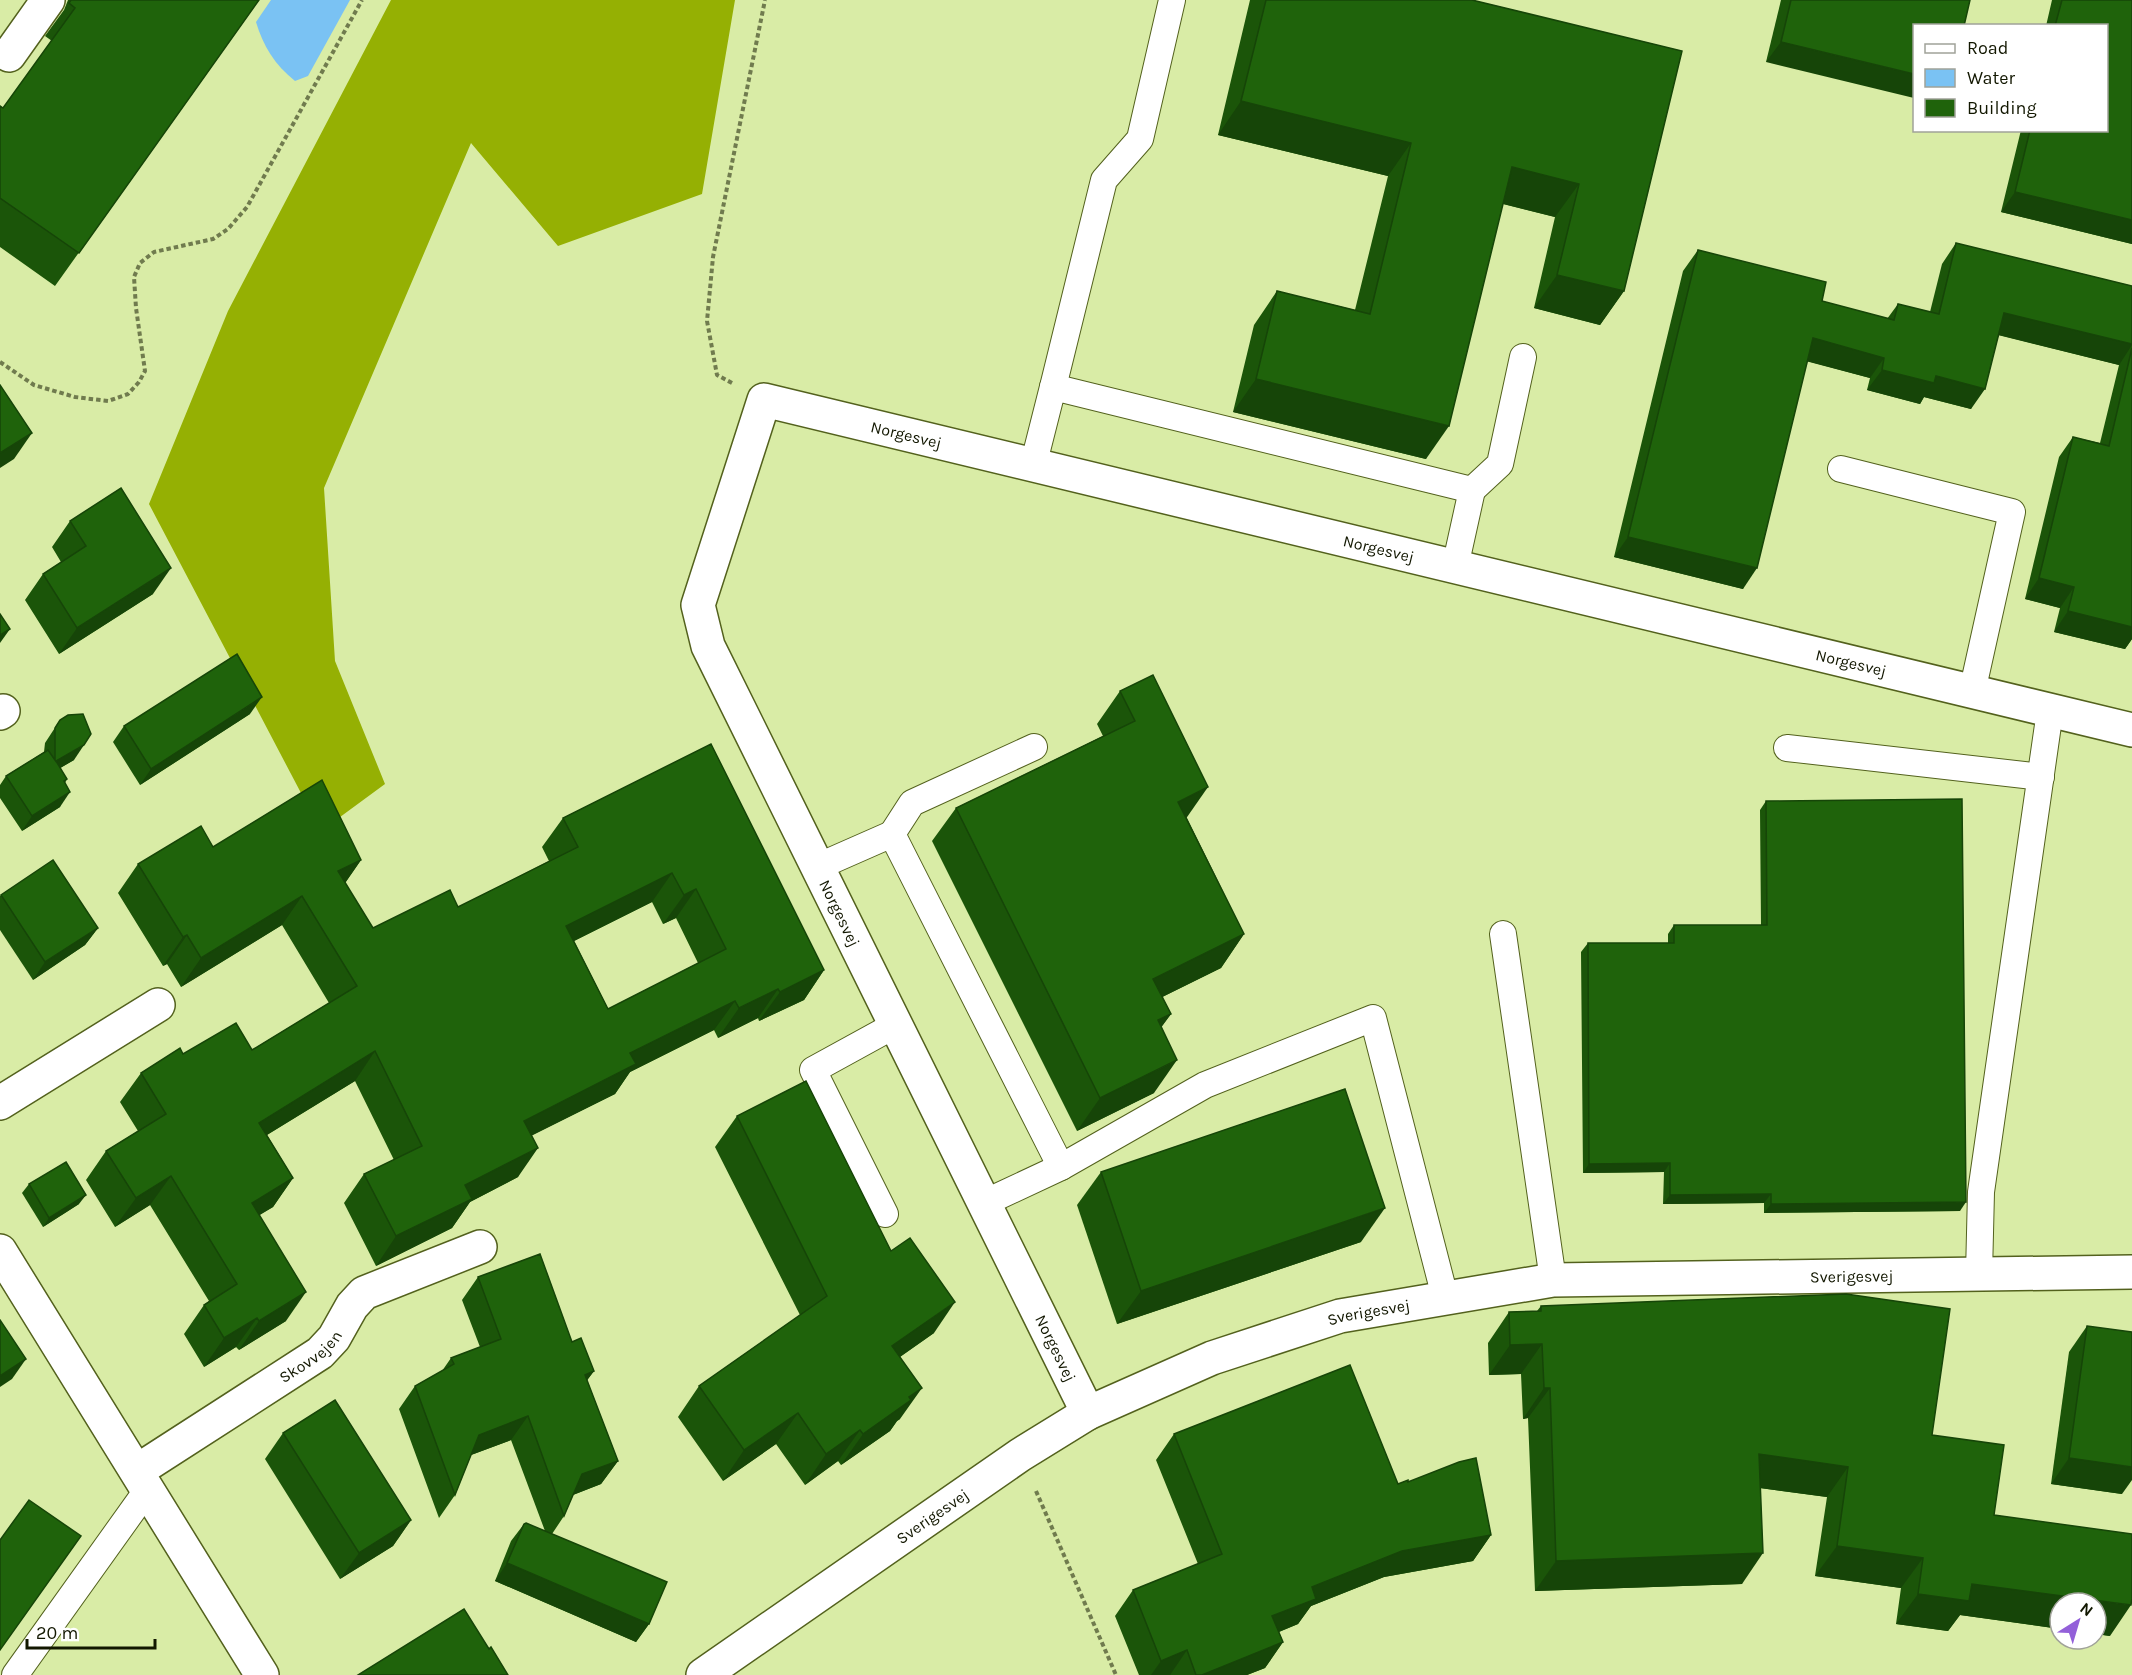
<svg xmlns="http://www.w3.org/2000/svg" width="2132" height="1675" font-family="Karla,sans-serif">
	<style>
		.forest { fill: #95b003 }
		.water { fill: #7ac2f3 }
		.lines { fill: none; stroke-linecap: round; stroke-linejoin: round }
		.lane-casing { stroke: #53611d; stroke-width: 28 }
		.street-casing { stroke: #53611d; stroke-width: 36 }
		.path { stroke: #707b4e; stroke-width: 4; stroke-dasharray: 4.5 3; stroke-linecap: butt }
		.lane { stroke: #fff; stroke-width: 26 }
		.street { stroke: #fff; stroke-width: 33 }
		.wall { fill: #1b5509; fill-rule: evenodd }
		.shaded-wall { fill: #164508 }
		.building { fill: #1f630b; stroke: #164508; stroke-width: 1.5; fill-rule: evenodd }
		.labels { text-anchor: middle; stroke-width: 6; stroke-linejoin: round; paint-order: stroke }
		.street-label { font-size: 16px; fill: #121700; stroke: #fff }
	</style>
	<rect width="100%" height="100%" fill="#d9eca6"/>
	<path class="forest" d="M391,0H735L702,194L558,246L471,143L324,488L335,661L385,784L321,831L149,504L228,311Z"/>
	<path class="water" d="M271,0H350L308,76L295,81C275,65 263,46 256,22Z"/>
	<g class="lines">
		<defs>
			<g id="lane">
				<path d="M1053,387L1104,180L1140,139L1172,0"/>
				<path d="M1033,466L1053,387L1472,490L1455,567"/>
				<path d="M1841,469L2012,512L1972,692"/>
				<path d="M1472,490L1500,464L1523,357"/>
				<path d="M1787,748L2041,777"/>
				<path d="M892,834L912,803L1034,747"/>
				<path d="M817,867L892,834L1061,1167"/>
				<path d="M1503,934L1553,1280"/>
				<path d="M984,1203L1061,1167L1205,1085L1373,1018L1445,1297"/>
				<path d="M885,1214L813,1070L895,1025"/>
				<path d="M1979,1274L1981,1192L2050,711"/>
				<path d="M15,1675L148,1489"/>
			</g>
			<g id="street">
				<path d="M9,55L48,0"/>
				<path d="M0,713L3,711"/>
				<path d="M0,1103L158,1005"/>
				<path d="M0,1251L262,1675"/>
				<path id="s1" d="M1088,1413L708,646L698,605L764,400L2132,730"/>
				<path id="s2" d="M137,1471L320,1353L334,1338L352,1306L364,1293L480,1247"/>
				<path id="s3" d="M703,1675L1020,1455L1088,1413L1212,1358L1340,1316L1553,1280L2132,1272"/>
			</g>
		</defs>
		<use href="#lane" class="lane-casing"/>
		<use href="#street" class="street-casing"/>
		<g class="path">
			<path d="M0,362L34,385L75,397L108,401L128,394L139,382L145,371L136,308L134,277L140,263L154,252L213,239L228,229L247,207L362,0"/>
			<path d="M732,383L717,375L707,321L713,257L765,0"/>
			<path d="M1036,1491L1116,1675"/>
		</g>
		<use href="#lane" class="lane"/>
		<use href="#street" class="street"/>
	</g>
	<g class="wall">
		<path d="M68,0H259L55,286L0,247V106L3,108L52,41L45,36L64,10Z"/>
		<path d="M1250,0H1472L1682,51L1624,291L1600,325L1534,308L1555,217L1503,204L1426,459L1233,412L1254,325L1277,291L1355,310L1388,176L1218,135Z"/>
		<path d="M1781,0H1970L1766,62Z"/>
		<path d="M2052,0H2132V244L2001,212L2021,130H2106V26H2046Z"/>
		<path d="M1956,243L2132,286V639L2125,649L2054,632L2060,608L2025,599L2059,457L2073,437L2100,443L2119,365L1999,335L1971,409L1924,397L1920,404L1867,390L1870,378L1807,361L1743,589L1614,557L1683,271L1698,250L1822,301L1887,319L1898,304L1930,312L1942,264Z"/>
		<path d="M70,521L153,594L59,654L25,600L43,574L61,562L52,547Z"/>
		<path d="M1120,691L1187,818L1244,934L1221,968L1162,997L1171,1014L1161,1027L1154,1093L1077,1131L932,841L956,808L1103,736L1097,724Z"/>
		<path d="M250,714L140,785L113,742L124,726Z"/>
		<path d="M60,720L74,760L60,768L67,779L65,783L60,807L22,831L0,798V785L6,776L44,752L45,743Z"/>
		<path d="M711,744L824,970L804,1000L759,1021L758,1018L718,1038L714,1030L630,1072L615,1094L532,1135L518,1177L470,1202L452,1228L376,1266L344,1203L364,1174L394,1160L355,1081L267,1135L293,1178L273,1207L259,1215L286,1321L239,1350L236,1347L204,1367L184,1334L204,1305L209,1301L150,1205L115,1227L86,1180L106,1151L138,1131L120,1102L141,1073L183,1054L252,1050L329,1003L282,925L181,987L167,964L163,966L118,893L138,864L213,847L361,860L345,883L373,928L458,907L549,861L542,847L563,818ZM652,902L663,924L676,918L698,963L608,1009L574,941Z"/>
		<path d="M1766,801L1960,1211L1764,1213V1203L1663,1204L1664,1172L1583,1173L1581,952L1588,943H1668V934L1674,925H1761L1760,810Z"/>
		<path d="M1,895L98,928L85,945L33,980L0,930V896Z"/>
		<path d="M737,1116L891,1251L934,1333L900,1357V1419L897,1421L890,1431L841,1465L838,1461L805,1485L776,1444L723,1481L678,1417L699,1386L800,1315L715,1147Z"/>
		<path d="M1101,1172L1361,1242L1117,1324L1077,1205Z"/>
		<path d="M29,1184L79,1204L43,1227L22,1193Z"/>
		<path d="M478,1277L572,1342L594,1371L587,1380L618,1461L601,1484L573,1495L564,1516L552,1534L649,1624L636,1642L495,1581L511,1541L524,1524L545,1531L511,1440L471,1455L455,1495L439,1518L399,1409L415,1386L442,1371L451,1358L480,1347L462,1300Z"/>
		<path d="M1541,1306L1932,1435L1994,1515L2110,1636L1960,1615L1948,1631L1896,1624L1901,1588L1815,1576L1827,1497L1760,1488L1742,1584L1535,1591L1528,1418L1523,1419L1521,1374L1489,1375L1488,1343L1509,1312L1537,1311Z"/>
		<path d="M2087,1326L2122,1494L2051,1484L2069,1352Z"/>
		<path d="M283,1433L411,1520L393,1546L340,1579L265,1459Z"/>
		<path d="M1174,1434L1398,1484L1408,1482L1491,1535L1473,1561L1384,1577L1311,1606L1298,1624L1279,1632L1283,1642L1265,1668L1247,1675H1139L1115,1616L1133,1590L1198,1564L1156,1460Z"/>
	</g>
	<g class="shaded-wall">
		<path d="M1781,42L1914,74V98L1766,62Z"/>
		<path d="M1241,101L1411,143L1388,176L1218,135Z"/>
		<path d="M1512,167L1579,184L1555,217L1488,200Z"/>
		<path d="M2015,192L2132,220V244L2001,212Z"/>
		<path d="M1557,275L1624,291L1600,325L1534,308Z"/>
		<path d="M2004,313L2132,344V345L2119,365L1990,333Z"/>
		<path d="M1813,338L1884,358L1870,378L1798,359Z"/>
		<path d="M1882,370L1936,376L1985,389L1971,409L1924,397L1920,404L1867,390Z"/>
		<path d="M1256,379L1449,426L1426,459L1233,412Z"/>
		<path d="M32,433L14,459L0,468V453Z"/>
		<path d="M1628,537L1757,568L1743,589L1614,557Z"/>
		<path d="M171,568L153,594L59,654L77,628Z"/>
		<path d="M2039,578L2074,587L2060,608L2025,599Z"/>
		<path d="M2068,611L2132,627V639L2125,649L2054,632Z"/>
		<path d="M10,629L0,643V635Z"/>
		<path d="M262,697L250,714L140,785L151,769Z"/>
		<path d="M84,745L74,760L45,777L56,761Z"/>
		<path d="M1208,787L1185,820L1178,802Z"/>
		<path d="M70,792L60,807L22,831L32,816Z"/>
		<path d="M361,860L341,889L338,871Z"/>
		<path d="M672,873L652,902L546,955L566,926Z"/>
		<path d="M696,889L676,918L663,924L684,895Z"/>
		<path d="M302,896L282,925L181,987L201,958Z"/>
		<path d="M98,928L85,945L33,980L45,962Z"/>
		<path d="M1244,934L1221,968L1130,1013L1153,979Z"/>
		<path d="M187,935L167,964L163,966L183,937Z"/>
		<path d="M824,970L804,1000L759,1021L780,992Z"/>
		<path d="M778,989L758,1018L718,1038L739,1008Z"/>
		<path d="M735,1001L714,1030L630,1072L615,1094L503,1150L524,1121L630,1053Z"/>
		<path d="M1171,1014L1147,1047L1158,1020Z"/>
		<path d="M375,1051L355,1081L239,1152L259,1123Z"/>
		<path d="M1177,1060L1154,1093L1077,1131L1100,1098Z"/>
		<path d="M538,1148L518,1177L470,1202L452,1228L376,1266L396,1236L465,1185Z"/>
		<path d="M1670,1163L1664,1172L1583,1173L1589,1164Z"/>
		<path d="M171,1176L150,1205L115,1227L136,1198Z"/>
		<path d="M293,1178L273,1207L232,1232L252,1203Z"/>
		<path d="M1771,1194L1764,1203L1663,1204L1670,1195Z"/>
		<path d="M86,1195L79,1204L43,1227L49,1218Z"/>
		<path d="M1966,1202L1960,1211L1764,1213L1771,1204Z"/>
		<path d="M1385,1208L1361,1242L1117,1324L1141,1291Z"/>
		<path d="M306,1292L286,1321L239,1350L259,1321Z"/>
		<path d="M955,1302L934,1333L871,1377L892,1346Z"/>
		<path d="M257,1318L236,1347L204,1367L224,1338Z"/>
		<path d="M1542,1344L1521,1374L1489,1375L1510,1345Z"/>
		<path d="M26,1359L12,1379L0,1387V1376Z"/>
		<path d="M594,1371L577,1394L585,1375Z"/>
		<path d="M922,1388L900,1419L897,1421L890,1431L841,1465L863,1434L909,1397Z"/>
		<path d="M1544,1388H1550L1528,1418L1523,1419Z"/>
		<path d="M798,1413L776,1444L723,1481L744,1450Z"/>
		<path d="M528,1416L511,1440L463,1458L479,1435Z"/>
		<path d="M860,1430L838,1461L805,1485L826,1454Z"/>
		<path d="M1759,1454L1848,1467L1827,1497L1738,1485Z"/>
		<path d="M2069,1458L2132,1467V1480L2122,1494L2051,1484Z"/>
		<path d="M618,1461L601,1484L565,1498L582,1474Z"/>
		<path d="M411,1520L393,1546L340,1579L359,1553Z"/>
		<path d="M1491,1535L1473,1561L1384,1577L1311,1606L1298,1624L1254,1642L1272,1616L1312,1587L1402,1551Z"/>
		<path d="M1837,1546L1923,1558L1901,1588L1815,1576Z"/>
		<path d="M1763,1553L1742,1584L1535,1591L1556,1561Z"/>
		<path d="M507,1563L649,1624L636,1642L495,1581Z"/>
		<path d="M1972,1584L2131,1605L2110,1636L2096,1634V1603H2060V1629L1960,1615L1948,1631L1896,1624L1918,1594Z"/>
		<path d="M1283,1642L1265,1668L1247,1675H1202Z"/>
		<path d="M1187,1650L1170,1675H1151L1161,1661Z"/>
	</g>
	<g class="building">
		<path d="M71,0H259L79,253L0,198V106L3,108L75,8L69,3Z"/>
		<path d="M1266,0H1472L1682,51L1624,291L1557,275L1579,184L1512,167L1449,426L1256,379L1277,291L1370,314L1411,143L1241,101Z"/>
		<path d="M1791,0H1970L1964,26H1914V74L1781,42Z"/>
		<path d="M2062,0H2132V220L2015,192L2030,130H2106V26H2055Z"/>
		<path d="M1956,243L2132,286V344L2004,313L1985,389L1936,376L1934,383L1882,370L1884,358L1813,338L1757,568L1628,537L1698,250L1826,282L1822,301L1894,320L1898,304L1939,314Z"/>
		<path d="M2132,348V627L2068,611L2074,587L2039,578L2073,437L2109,446Z"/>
		<path d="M0,385L32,433L0,453Z"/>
		<path d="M121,488L171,568L77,628L43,574L86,546L70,521Z"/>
		<path d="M0,614L10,629L0,635Z"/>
		<path d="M237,654L262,697L151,769L124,726Z"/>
		<path d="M1153,675L1208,787L1178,802L1244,934L1153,979L1171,1014L1158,1020L1177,1060L1100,1098L956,808L1135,721L1120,691Z"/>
		<path d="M83,714L91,734L84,745L56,761L67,779L64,781L70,792L32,816L6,776L48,750L55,760V728L60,720L68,715Z"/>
		<path d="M711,744L824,970L780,992L778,989L739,1008L735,1001L630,1053L636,1064L524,1121L538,1148L465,1185L472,1199L396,1236L364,1174L422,1146L375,1051L259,1123L293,1178L252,1203L306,1292L259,1321L257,1318L224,1338L204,1305L237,1284L171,1176L136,1198L106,1151L166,1114L141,1073L180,1048L183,1054L236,1023L252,1050L357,986L302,896L201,958L187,935L183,937L138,864L201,826L213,847L322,780L361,860L338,871L373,928L450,890L458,907L578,847L563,818ZM672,873L684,895L696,889L726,949L608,1009L566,926Z"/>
		<path d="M1962,799L1966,1202L1771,1204V1194L1670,1195V1163L1589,1164L1588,943H1674V925H1767L1766,801Z"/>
		<path d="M53,860L98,928L45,962L1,895Z"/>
		<path d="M806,1081L891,1251L910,1238L955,1302L892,1346L922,1388L909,1397L911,1400L863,1434L860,1430L826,1454L798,1413L744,1450L699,1386L827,1296L737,1116Z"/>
		<path d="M1345,1089L1385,1208L1141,1291L1101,1172Z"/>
		<path d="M66,1162L86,1195L49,1218L29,1184Z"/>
		<path d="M540,1254L572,1342L581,1338L594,1371L585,1375L618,1461L582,1474L564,1516L528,1416L479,1435L455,1495L415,1386L454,1364L451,1358L501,1339L478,1277Z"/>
		<path d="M1846,1294L1950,1309L1932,1435L2004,1445L1994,1515L2132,1534V1598L2131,1605L1972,1584L1969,1601L1918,1594L1923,1558L1837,1546L1848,1467L1759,1454L1763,1553L1556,1561L1550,1388H1544L1542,1344L1510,1345L1509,1312L1541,1311V1306Z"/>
		<path d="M0,1320L26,1359L0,1376Z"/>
		<path d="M2087,1326L2132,1332V1467L2069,1458Z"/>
		<path d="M1350,1365L1398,1484L1408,1480V1482L1459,1462L1476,1458L1491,1535L1402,1551L1312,1587L1316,1599L1272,1616L1283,1642L1202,1675H1196L1187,1650L1161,1661L1133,1590L1222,1554L1174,1434Z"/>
		<path d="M335,1400L411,1520L359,1553L283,1433Z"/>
		<path d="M29,1500L81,1536L0,1650V1540Z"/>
		<path d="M526,1523L667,1582L649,1624L507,1563L524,1524Z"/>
		<path d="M464,1609L489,1649L491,1647L508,1675H358Z"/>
	</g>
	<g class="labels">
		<g class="street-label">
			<text dy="6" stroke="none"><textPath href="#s1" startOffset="1260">Norgesvej</textPath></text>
			<text dy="6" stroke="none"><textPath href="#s1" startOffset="1746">Norgesvej</textPath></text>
			<text dy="6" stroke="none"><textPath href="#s1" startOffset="2232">Norgesvej</textPath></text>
			<text transform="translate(840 913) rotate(64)" y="6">Norgesvej</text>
			<text dy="6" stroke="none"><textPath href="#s3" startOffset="1251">Sverigesvej</textPath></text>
			<text dy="6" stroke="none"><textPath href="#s3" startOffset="765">Sverigesvej</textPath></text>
			<text transform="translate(1056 1348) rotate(64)" y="6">Norgesvej</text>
			<text dy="6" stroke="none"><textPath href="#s2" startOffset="208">Skovvejen</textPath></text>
			<text dy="6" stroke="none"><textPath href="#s3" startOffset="279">Sverigesvej</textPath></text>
		</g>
	</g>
	<rect x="1913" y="24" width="195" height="108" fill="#ffffff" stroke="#a0a299" stroke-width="1.5"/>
	<rect x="1925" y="44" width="30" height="9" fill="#ffffff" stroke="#a0a299" stroke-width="1.5"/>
	<text x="1967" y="54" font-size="18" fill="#121700">Road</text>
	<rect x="1925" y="69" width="30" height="18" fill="#7ac2f3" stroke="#a0a299" stroke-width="1.5"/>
	<text x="1967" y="84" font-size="18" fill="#121700">Water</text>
	<rect x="1925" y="99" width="30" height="18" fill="#1f630b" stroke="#a0a299" stroke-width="1.5"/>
	<text x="1967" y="114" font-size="18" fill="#121700">Building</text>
	<g transform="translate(2078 1621) rotate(37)"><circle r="28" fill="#ffffff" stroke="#a0a299" stroke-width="1.5"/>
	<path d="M0-4.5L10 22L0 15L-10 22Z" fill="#9360d9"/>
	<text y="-9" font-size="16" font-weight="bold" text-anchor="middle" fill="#121700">N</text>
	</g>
	<path d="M27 1639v9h128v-9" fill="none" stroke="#121700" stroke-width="3"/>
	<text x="36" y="1639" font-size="18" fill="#121700" stroke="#ffffff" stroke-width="4.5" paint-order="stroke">20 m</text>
</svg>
